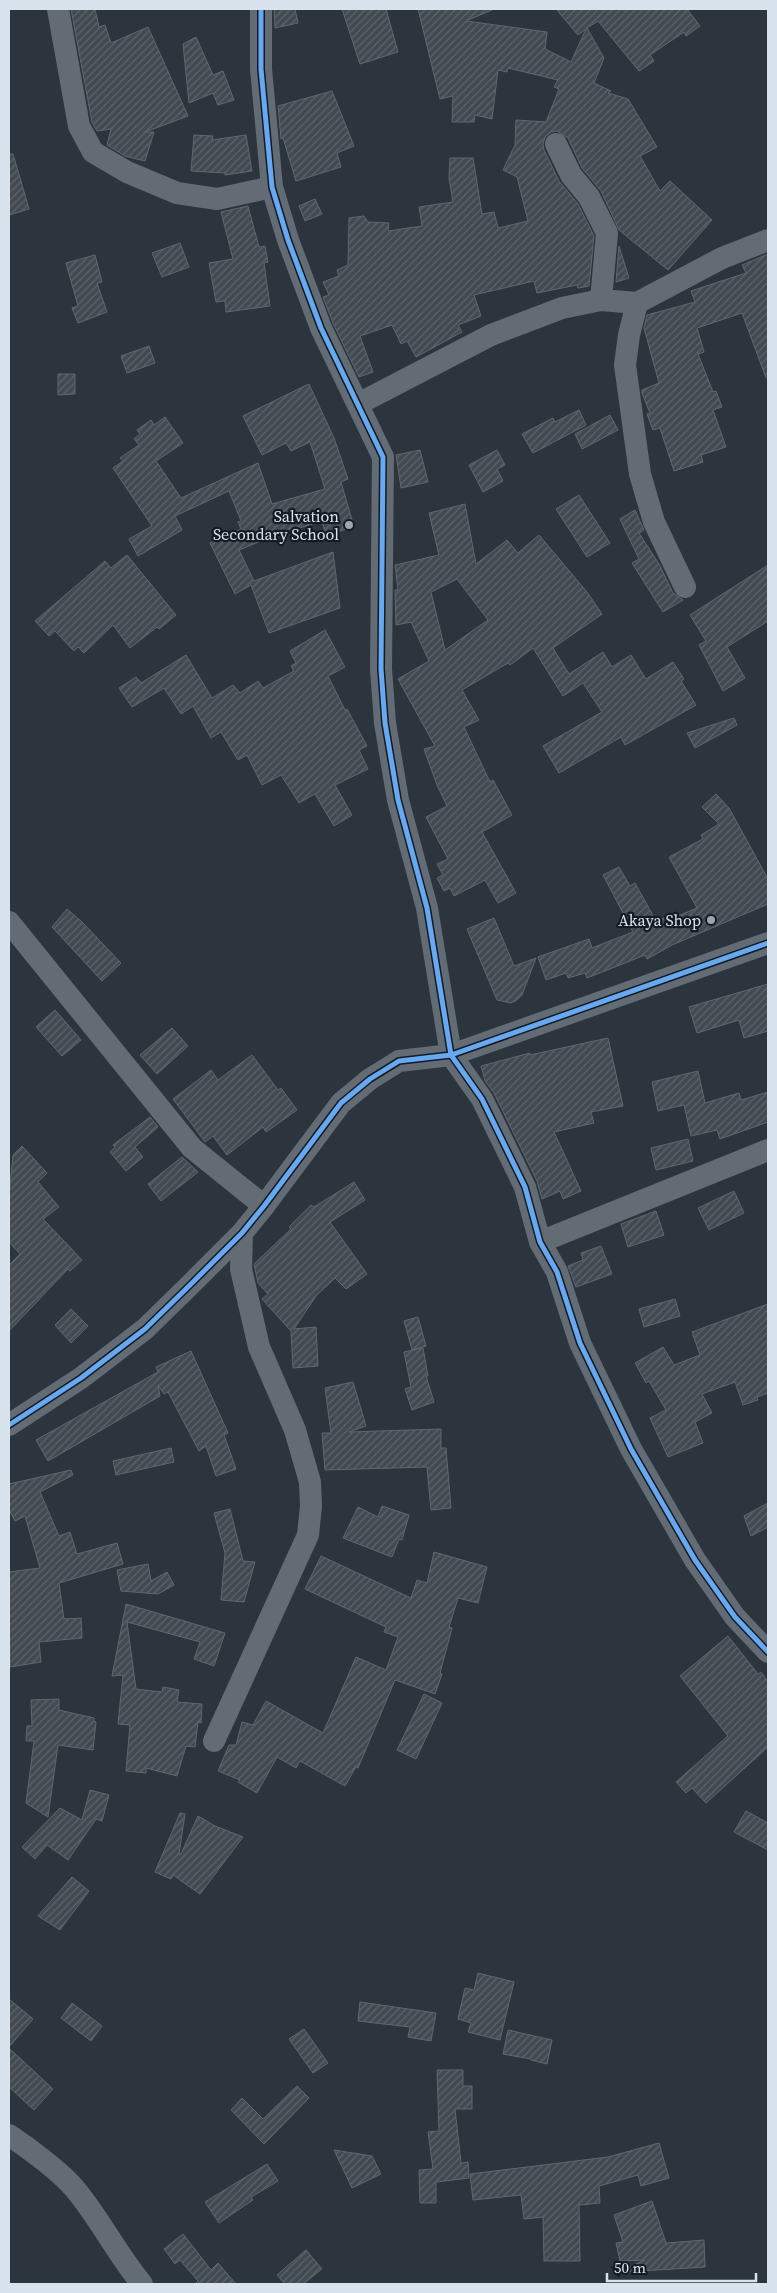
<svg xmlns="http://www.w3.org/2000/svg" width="777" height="2293" font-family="'Source Serif 4',serif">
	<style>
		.building { fill: url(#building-hatch); stroke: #5f676f; fill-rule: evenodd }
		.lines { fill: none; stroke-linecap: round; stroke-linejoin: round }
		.minor { stroke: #636c75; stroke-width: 22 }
		.cycleway-casing { stroke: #141b23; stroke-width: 8 }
		.cycleway { stroke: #66a8f1; stroke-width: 5 }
		.poi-dot { fill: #9ca6b0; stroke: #141b23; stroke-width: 2 }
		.labels { text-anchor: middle; stroke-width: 4.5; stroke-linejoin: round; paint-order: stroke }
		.poi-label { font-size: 16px; fill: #d9e3ee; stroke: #141b23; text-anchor: end }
	</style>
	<defs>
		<pattern id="building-hatch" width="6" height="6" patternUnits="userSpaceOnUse" patternTransform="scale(1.25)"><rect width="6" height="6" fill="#424a51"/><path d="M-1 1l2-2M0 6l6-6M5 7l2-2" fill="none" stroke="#5d646a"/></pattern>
	</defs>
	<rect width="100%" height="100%" fill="#2c353e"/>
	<g class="building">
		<path d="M71,9H95L99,27L105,25L111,43L148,27L188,116L145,132H154L145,161L125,156L107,145L111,129L97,131L92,122Z"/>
		<path d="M274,9H295L298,23L275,28Z"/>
		<path d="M342,9H386L398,52L360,64Z"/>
		<path d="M418,9H494L466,21L547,32L545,49L571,62L586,29L578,35L556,9H687L700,26L686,36L684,32L650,55L654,61L639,71L598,21L587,28L604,58L594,83L611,91L608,93L628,99L657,147L640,156L660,191L670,181L712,220L668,270L619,230L601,191L582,168L568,138L557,131L551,132L545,137L543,144L544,150L559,181L578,204L594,236L589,286L578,288L577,285L537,293L534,281L474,295L481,316L458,325L462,332L416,357L407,341L401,344L392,325L360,336L373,372L359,377L333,323L323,297L329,295L323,282L339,276L337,270L348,265L349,218L364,216L368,222L389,223L388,231L422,226L419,207L453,202L449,178L450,158H473L482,214L494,212L498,228L528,221L517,177L503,170L515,145L516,120L546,122L559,89L554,87L558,80L508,68L507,72L498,70L492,119L475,115L474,122H452L453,96L440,99Z"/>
		<path d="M196,37L213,75L223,71L234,100L218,105L213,93L189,103L183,44Z"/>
		<path d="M332,91L354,146L337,153L341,167L296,181L283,138L281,139L278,106Z"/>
		<path d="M194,135L213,136L212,140L246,135L252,171L225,175V173L191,171Z"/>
		<path d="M9,154H13L29,209L9,215Z"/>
		<path d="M315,199L322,214L305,221L299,206Z"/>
		<path d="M248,206L259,247L265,246L268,262L264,263L270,306L226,312L225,301L216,302L209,263L233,259L221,212Z"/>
		<path d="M180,243L189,267L162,277L152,253Z"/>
		<path d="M619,246L629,278L616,282Z"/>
		<path d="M768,254V378H766L742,313L697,328L704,352L698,354L713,392L716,391L722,407L713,410L726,447L701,455L703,462L674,471L660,428L653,430L647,414L650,413L642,393V390L659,383L644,328L647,315L695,302L691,291L746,273L742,265Z"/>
		<path d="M95,255L102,282L97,283L107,312L78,323L72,308L78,306L66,263Z"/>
		<path d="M149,346L155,363L127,373L121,356Z"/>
		<path d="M58,374H75V394L58,395Z"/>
		<path d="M309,384L334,438L348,479L341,482L354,527L326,535L322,521L293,530V528L239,550L254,581L333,552L340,608L269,633L251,585L235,594L210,543L241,529L238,522L241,521L229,491L175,516L182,530L138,556L129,539L152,526L113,468L123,461L120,458L139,445L134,439L140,434L137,430L151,420L154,425L165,417L183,443L156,461L181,498L258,463L272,504L325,489L310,442L291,451L286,443L262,455L243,416Z"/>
		<path d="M579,410L586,425L533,453L522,434L553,418L555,422Z"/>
		<path d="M610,415L618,430L582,449L575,434Z"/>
		<path d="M420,450L428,482L401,488L396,455Z"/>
		<path d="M497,450L505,465L497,469L503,481L483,492L469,465Z"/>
		<path d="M579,495L610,543L587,557L556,509Z"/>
		<path d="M465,504L476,564L507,540L518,553L539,535L587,592L602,614L553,648L569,674L603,652L612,667L631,655L646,679L673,662L684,679L681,681L696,705L625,745L621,737L559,773L543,746L602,712L583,683L563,696L533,648L510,665L508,663L462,690L479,720L464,727L490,782L493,780L512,815L482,832L516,893L498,903L485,880L454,896L450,888L444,891L437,878L443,875L437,864L448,859L426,817L447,806L437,785L424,749L435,746L398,679L429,661L411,622L396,625L395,590H398L395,565L439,555L429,513ZM457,579L488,620L445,650L431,592Z"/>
		<path d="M635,510L644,530L639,533L659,564L673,593L683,600L663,612L632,563L639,559L620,519Z"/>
		<path d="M127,555L176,615L159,629L157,627L130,648L113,625L84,653L78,647L74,651L55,631L49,636L35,621L105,561L111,568Z"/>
		<path d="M768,565V621L727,647L745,678L723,691L699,645L706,641L690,615Z"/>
		<path d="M325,630L345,667L328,676L345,710L347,709L367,746L359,750L368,769L335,785L352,815L334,826L315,794L299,803L281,775L262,785L247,755L238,760L221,732L211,738L193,706L181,714L164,688L132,707L119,688L136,677L141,683L186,655L212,698L233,685L240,693L258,681L263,688L294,671L291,666L296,663L290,651Z"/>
		<path d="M734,718L737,725L695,748L687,733Z"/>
		<path d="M716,794L729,808L768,879V904L672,945L647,959L645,955L587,978L585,973L568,978L566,973L546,980L538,957L589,939L592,948L633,932L603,875L619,867L630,886L635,883L656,921L664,918L666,921L697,908L669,857L703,839L701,835L719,824L702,807Z"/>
		<path d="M67,909L82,922L121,963L102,981L52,927Z"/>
		<path d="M494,918L514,966L536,958L522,995L517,1000L511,1003L497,1000L467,929Z"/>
		<path d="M768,984V1031L744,1038L739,1020L697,1033L689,1007Z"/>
		<path d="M55,1010L81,1040L62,1056L36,1027Z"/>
		<path d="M172,1028L188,1046L157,1074L140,1055Z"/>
		<path d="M608,1038L623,1106L591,1112L594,1123L554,1132L581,1191L563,1199L560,1191L542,1199L537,1181L494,1093L485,1081L481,1066L530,1053V1055Z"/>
		<path d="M252,1055L278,1090L281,1088L297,1110L266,1132L263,1127L227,1155L213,1136L205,1142L173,1099L211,1070L218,1080Z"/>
		<path d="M698,1071L705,1103L739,1093L741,1100L768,1092V1122L720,1139L717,1130L691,1136L684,1105L658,1111L652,1082Z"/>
		<path d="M150,1117L158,1127L135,1147L143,1157L126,1171L110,1152L115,1147L113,1145Z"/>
		<path d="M688,1139L693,1161L656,1170L651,1148Z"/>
		<path d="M22,1146L47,1173L38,1182L59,1207L43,1219L82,1260L70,1271L68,1269L9,1331V1265L20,1254L9,1242V1197L13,1155Z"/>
		<path d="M182,1157L198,1172L161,1201L148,1184Z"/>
		<path d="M354,1182L365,1200L330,1222L367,1274L346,1289L335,1278L316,1296L294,1329L316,1327L318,1366L293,1368L291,1331L262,1299L268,1294L258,1283L254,1264L291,1229L289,1227L311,1205L314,1207Z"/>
		<path d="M734,1191L744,1213L709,1230L698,1208Z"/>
		<path d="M656,1211L664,1235L628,1247L621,1224Z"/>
		<path d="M601,1246L612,1274L576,1287L568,1266L583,1260L581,1253Z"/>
		<path d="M675,1299L680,1316L644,1327L639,1309Z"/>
		<path d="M768,1304V1393L757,1397L758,1400L743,1405L735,1382L702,1394L712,1413L695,1422L703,1443L668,1457L650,1418L666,1410L649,1381L646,1383L635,1363L663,1347L674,1365L700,1355L692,1332Z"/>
		<path d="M71,1309L88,1326L71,1343L55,1325Z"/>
		<path d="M418,1317L426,1346L412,1350L404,1321Z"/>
		<path d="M423,1348L428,1376H426L434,1402L412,1410L405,1389L411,1387L404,1352Z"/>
		<path d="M191,1351L228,1433L224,1435L236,1469L216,1476L206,1446L199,1451L168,1392L164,1394L158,1385L160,1396L48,1461L36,1440L158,1372L156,1367Z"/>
		<path d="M353,1382L366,1426L349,1432L441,1429V1448H446L451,1508L431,1510L427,1467L325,1470L322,1433H331L325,1388Z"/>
		<path d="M171,1448L174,1462L116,1475L113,1461Z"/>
		<path d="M71,1470L73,1475L40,1492L59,1536L70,1532L77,1554L117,1543L123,1564L59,1583L64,1619L81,1618L82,1638L39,1642L41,1662L10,1667L9,1572L40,1568L25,1516L15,1521L9,1510V1484Z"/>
		<path d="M768,1503V1527L751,1536L744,1516Z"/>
		<path d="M382,1506L409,1515L402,1540L399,1539L392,1557L343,1538L358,1507L378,1517Z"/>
		<path d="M230,1509L243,1561L255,1562L244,1602L221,1600L225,1553L214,1513Z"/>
		<path d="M434,1552L487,1567L478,1603L458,1598L449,1627L452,1628L440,1673L442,1674L435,1694L395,1680L358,1768L356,1767L345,1786L300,1761L296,1768L277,1757L257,1793L238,1782L240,1780L218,1771L229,1745H236L242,1722L253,1725L266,1701L323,1733L356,1657L386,1670L398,1637L384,1632L386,1627L305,1589L321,1556L411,1598L417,1580L427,1583Z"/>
		<path d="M148,1564L151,1581L167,1572L174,1585L158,1594L121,1591L117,1570Z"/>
		<path d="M126,1604L225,1633L214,1666L194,1659L200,1642L127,1622L136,1689L162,1692L163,1687L179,1690L177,1702L202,1704L201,1723L198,1722L195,1747L186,1746L177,1776L146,1768V1773L126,1771L130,1725L118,1724L123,1675L112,1676Z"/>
		<path d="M728,1636L758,1674L761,1672L768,1682V1747L706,1803L692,1788L686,1793L676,1782L728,1736L680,1676Z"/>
		<path d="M424,1694L442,1703L416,1759L397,1750Z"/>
		<path d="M59,1699V1710L94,1718V1721L96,1722L93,1750L58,1745L48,1817L26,1803L34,1741H26L27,1726H32L31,1700Z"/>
		<path d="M90,1790L109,1795L102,1821L96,1819L68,1860L47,1845L35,1859L22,1847L60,1808L82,1820Z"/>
		<path d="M746,1811L768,1823V1850L734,1832Z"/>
		<path d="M180,1813L185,1814L179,1854H181L198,1816L215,1826L243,1837L200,1894L173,1875L171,1879L155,1872Z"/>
		<path d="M72,1877L89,1891L60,1930L38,1916Z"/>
		<path d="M478,1973L514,1982L500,2040L468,2032L471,2023L458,2019L465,1988L474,1990Z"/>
		<path d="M9,1999L33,2019L9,2047Z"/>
		<path d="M360,2002L436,2013L431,2041L408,2037L410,2027L358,2021Z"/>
		<path d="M72,2003L102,2026L91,2041L61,2018Z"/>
		<path d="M304,2029L328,2063L313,2073L289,2039Z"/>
		<path d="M508,2030L552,2040L547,2064L531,2060V2059L503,2054Z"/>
		<path d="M9,2048L53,2089L34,2110L9,2087Z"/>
		<path d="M437,2070H463V2086H472V2109H455L461,2163L468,2162L469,2178L436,2182V2203H420L419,2170L433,2169L428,2132L439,2131Z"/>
		<path d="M297,2086L309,2098L264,2144L231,2110L242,2098L263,2119Z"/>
		<path d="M659,2143L669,2178L641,2186L638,2175L599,2186L600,2203L579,2205L580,2261H544L543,2217L524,2219L521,2195L473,2200L470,2174L608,2157Z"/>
		<path d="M334,2150L372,2156L381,2174L352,2188Z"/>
		<path d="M267,2164L278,2181L251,2197L253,2200L219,2223L205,2202Z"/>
		<path d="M652,2201L666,2243L704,2240L705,2267L625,2272L624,2269L645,2260L620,2261L616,2243L623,2242L614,2215Z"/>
		<path d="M183,2234L211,2270L218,2263L236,2284H195L198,2281L180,2260L175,2264L164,2249Z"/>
		<path d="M306,2250L322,2269L303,2284H285L277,2275Z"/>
	</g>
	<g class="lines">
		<g class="minor">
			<path d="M58,9L79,126L93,152L127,172L177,193L217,199L272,187"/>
			<path d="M261,9V69L272,187L288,240L321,328L383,457L381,669L385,723L398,800L427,908L451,1055L482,1099L525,1187L540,1242L557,1272L580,1343L631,1449L695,1560L735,1617L768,1652"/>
			<path d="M556,144L571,175L589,197L607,233L601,300"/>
			<path d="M637,303L629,335L625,365L640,474L654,522L685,587"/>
			<path d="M358,404L491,335L562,308L601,300L637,303L722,258L768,240"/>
			<path d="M9,922L192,1148L264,1206"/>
			<path d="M540,1242L768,1150"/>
			<path d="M9,1425L81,1378L145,1329L191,1284L242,1233L264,1206L341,1103L370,1079L399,1061L451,1055L768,943"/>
			<path d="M214,1741L308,1535L311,1506L310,1482L295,1430L259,1347L241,1269L242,1233"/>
			<path d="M9,2135C27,2147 61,2172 75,2189C100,2219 117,2254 142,2284"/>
		</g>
		<defs>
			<g id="cycleway">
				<path d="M261,9V69L272,187L288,240L321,328L383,457L381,669L385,723L398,800L427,908L451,1055L482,1099L525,1187L540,1242L557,1272L580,1343L631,1449L695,1560L735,1617L768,1652"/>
				<path d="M9,1425L81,1378L145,1329L191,1284L242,1233L264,1206L341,1103L370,1079L399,1061L451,1055L768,943"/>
			</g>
		</defs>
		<use href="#cycleway" class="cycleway-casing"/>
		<use href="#cycleway" class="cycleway"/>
	</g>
	<g class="poi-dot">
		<circle cx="349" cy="525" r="5"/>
		<circle cx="711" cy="920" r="5"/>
	</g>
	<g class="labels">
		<g class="poi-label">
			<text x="339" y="522">Salvation<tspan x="339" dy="18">Secondary School</tspan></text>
			<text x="701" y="926">Akaya Shop</text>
		</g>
	</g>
	<rect width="777" height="2293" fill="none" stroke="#d9e3ee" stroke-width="20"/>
	<path d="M607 2273v8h149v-8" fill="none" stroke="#d9e3ee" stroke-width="2.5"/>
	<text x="614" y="2273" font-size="15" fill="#d9e3ee" stroke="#141b23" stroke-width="4" paint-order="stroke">50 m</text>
</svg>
